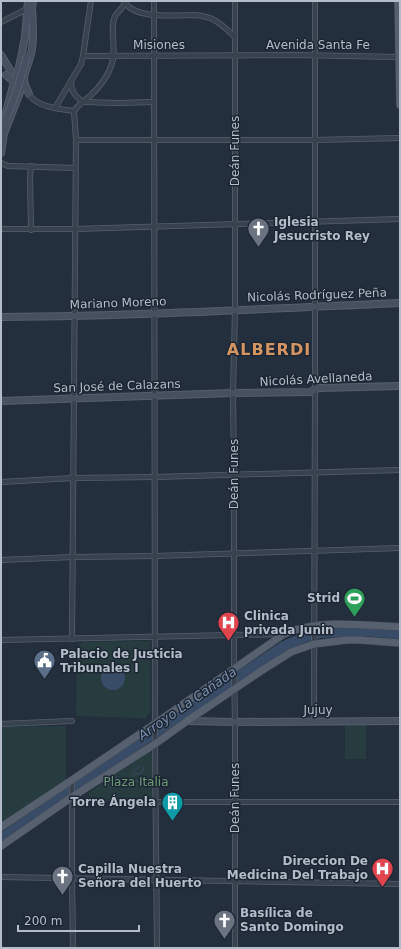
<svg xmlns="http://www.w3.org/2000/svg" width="401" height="949" font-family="'DejaVu Sans',sans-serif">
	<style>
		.green { fill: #263c3f }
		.water { fill: #394c67 }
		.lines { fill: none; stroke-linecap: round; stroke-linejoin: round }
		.stream { stroke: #394c67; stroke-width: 1 }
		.street-casing { stroke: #565f6c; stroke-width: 6 }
		.secondary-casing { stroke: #565f6c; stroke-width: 8 }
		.primary-casing { stroke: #414a57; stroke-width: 8 }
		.street { stroke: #38414e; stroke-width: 4.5 }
		.secondary { stroke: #465061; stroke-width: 6 }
		.primary { stroke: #56606e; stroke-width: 7 }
		.secondary-bridge-casing { stroke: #565f6c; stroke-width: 8; stroke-linecap: butt }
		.secondary-bridge { stroke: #465061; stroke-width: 6 }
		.labels { text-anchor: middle; stroke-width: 3; stroke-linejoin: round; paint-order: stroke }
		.street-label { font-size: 12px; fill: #b4bcc9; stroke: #1d2633 }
		.poi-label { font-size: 12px; font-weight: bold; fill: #b4bcc9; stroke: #1d2633; text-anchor: start }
		.park-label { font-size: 12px; fill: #6b9a76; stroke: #1d2633 }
		.water-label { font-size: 13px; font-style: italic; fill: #7c92b1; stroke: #1d2633 }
		.district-label { font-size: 16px; font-weight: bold; letter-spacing: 1px; fill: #d59563; stroke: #1d2633 }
	</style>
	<rect width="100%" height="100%" fill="#242f3e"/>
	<g class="green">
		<path d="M150,641V712L145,719L137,718L76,716L77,647L83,642Z"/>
		<rect x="345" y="724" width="21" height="35"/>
		<path d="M66,726V782L1,822V727Z"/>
		<path d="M149,752L153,754L154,800L92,801L88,793Z"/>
	</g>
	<g class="water">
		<path d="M363,627L400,631V639L364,636L321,638L312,640L285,651L1,843V832L233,674L281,642L292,637L312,630L319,629Z"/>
		<circle cx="113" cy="678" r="12"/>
	</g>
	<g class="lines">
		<g class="stream">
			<path d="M131,774L140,766"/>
			<path d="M132,777L135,774H140L143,770V767"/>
			<path d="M134,781H138L141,787"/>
			<path d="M108,785L110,782L116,777L122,779"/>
			<path d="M110,788L112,787H114L122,783"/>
		</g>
		<defs>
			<g id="street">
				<path d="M124,1C134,20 176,15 195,15C214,16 222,25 235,37"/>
				<path d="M154,1L155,744L157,948"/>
				<path d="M1,22L27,9"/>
				<path d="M83,56L294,55L399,57"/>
				<path d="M71,81C71,91 75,96 83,102"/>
				<path d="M27,92C29,94 31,97 33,99C44,108 61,109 74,111"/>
				<path d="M83,102L119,103L154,102"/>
				<path d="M55,108L81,64L83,56L91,1"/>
				<path d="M76,140H314L400,138"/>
				<path d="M1,163L8,166L75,168"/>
				<path d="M31,166L30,177L31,230"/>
				<path d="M1,229H75L400,219"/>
				<path d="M1,482L73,478L155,477L400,470"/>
				<path d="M1,560L73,557L155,556L400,548"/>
				<path d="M72,639L76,140L74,111C78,105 84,101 90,96C99,88 109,75 112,63C117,49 109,29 115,16C118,12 122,8 125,4"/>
				<path d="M1,640L284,634"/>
				<path d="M314,721L315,389V1"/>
				<path d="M1,724L72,721"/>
				<path d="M72,780V878L73,948"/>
				<path d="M156,802H400"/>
				<path d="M1,877L400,884"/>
				<path d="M235,948V722L234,668V474L233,393L235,310V1"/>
			</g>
			<g id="secondary">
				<path d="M31,13L33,1"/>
				<path d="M1,55L11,71"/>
				<path d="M16,80L22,53L25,37L28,1"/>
				<path d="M29,94C27,89 24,84 24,79C24,72 31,58 32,49C34,36 33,22 32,9"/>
				<path d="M5,131L22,87"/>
				<path d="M3,136L4,120L14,82L6,75"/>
				<path d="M1,153L4,133"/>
				<path d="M1,317C134,316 267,309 400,303"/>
				<path d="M1,401L233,393L311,392L315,389L320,388L400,386"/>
				<path d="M187,721L235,722L400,721"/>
			</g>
			<g id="primary">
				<path d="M398,1L400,105"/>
				<path d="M1,827L72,780L156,723L284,634C321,619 361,625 400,627"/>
				<path d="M1,846L72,797L155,744L187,721L261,671L291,652L314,644L347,640H360L400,643"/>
			</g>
		</defs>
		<use href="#street" class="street-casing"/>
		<use href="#secondary" class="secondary-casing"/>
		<use href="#primary" class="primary-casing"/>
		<use href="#street" class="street"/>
		<use href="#secondary" class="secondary"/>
		<use href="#primary" class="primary"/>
		<defs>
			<path id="secondary-bridge" d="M6,119L17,90L27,56"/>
		</defs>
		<use href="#secondary-bridge" class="secondary-bridge-casing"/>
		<use href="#secondary-bridge" class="secondary-bridge"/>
	</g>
	<defs>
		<symbol id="church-pin" viewBox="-11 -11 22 30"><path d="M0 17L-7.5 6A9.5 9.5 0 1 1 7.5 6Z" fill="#6b7280" stroke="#1d2633"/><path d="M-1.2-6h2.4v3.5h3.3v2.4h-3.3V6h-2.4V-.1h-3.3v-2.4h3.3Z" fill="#fff"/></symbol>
		<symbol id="stadium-pin" viewBox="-11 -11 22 30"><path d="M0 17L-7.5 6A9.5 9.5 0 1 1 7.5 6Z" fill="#2e9e5b" stroke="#1d2633"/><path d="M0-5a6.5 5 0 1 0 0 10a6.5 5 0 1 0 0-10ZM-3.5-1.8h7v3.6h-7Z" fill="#fff"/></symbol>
		<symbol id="hospital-pin" viewBox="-11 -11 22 30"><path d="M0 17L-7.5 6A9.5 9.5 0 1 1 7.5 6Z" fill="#e0444e" stroke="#1d2633"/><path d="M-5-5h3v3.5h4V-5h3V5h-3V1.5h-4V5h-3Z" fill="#fff"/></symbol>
		<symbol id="civic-pin" viewBox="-11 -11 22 30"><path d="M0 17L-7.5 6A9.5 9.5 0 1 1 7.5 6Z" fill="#5c6f8a" stroke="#1d2633"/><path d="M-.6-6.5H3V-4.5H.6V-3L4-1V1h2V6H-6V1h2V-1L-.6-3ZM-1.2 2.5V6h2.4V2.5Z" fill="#fff"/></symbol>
		<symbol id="building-pin" viewBox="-11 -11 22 30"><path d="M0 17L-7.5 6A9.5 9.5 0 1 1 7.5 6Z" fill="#0f9aa8" stroke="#1d2633"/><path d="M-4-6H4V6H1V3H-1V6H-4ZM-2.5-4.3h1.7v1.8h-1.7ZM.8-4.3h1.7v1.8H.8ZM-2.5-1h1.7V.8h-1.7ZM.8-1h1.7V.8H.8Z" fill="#fff"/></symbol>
	</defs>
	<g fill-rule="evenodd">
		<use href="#church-pin" x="246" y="216" width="25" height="34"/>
		<use href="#stadium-pin" x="342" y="586" width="25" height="34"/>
		<use href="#hospital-pin" x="216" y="610" width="25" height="34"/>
		<use href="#civic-pin" x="32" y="648" width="25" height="34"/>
		<use href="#building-pin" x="160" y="790" width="25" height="34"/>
		<use href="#hospital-pin" x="370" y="856" width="25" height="34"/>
		<use href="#church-pin" x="50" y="864" width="25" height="34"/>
		<use href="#church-pin" x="212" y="908" width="25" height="34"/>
	</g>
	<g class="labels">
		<g class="street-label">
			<text x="159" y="49">Misiones</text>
			<text x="318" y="49">Avenida Santa Fe</text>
			<text transform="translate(235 151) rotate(-90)" y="4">Deán Funes</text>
			<text transform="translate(317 295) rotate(-2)" y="4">Nicolás Rodríguez Peña</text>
			<text transform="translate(118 303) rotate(-2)" y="4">Mariano Moreno</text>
			<text transform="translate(316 379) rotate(-3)" y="4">Nicolás Avellaneda</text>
			<text transform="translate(117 386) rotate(-2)" y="4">San José de Calazans</text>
			<text transform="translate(234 474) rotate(-90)" y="4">Deán Funes</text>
			<text x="318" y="714">Jujuy</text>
			<text transform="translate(235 798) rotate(-90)" y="4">Deán Funes</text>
		</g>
		<g class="poi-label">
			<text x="274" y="226">Iglesia<tspan x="274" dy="14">Jesucristo Rey</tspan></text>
			<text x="340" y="602" text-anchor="end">Strid</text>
			<text x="244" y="620">Clinica<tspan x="244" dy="14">privada Junin</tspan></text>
			<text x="60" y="658">Palacio de Justicia<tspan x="60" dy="14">Tribunales I</tspan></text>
			<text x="156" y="806" text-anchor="end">Torre Ángela</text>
			<text x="368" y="865" text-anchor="end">Direccion De<tspan x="368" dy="14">Medicina Del Trabajo</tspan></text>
			<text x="78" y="873">Capilla Nuestra<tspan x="78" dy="14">Señora del Huerto</tspan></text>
			<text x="240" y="917">Basílica de<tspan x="240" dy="14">Santo Domingo</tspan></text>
		</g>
		<g class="park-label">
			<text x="136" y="786">Plaza Italia</text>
		</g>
		<g class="water-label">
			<text transform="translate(187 703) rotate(-35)" y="5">Arroyo La Cañada</text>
		</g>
		<g class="district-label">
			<text x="269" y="355">ALBERDI</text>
		</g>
	</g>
	<rect width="401" height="949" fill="none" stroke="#b4bcc9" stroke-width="4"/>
	<path d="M18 925v6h121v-6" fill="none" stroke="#b4bcc9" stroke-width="2"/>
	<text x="24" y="925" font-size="12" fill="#b4bcc9" stroke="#1d2633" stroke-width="3" paint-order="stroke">200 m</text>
</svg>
